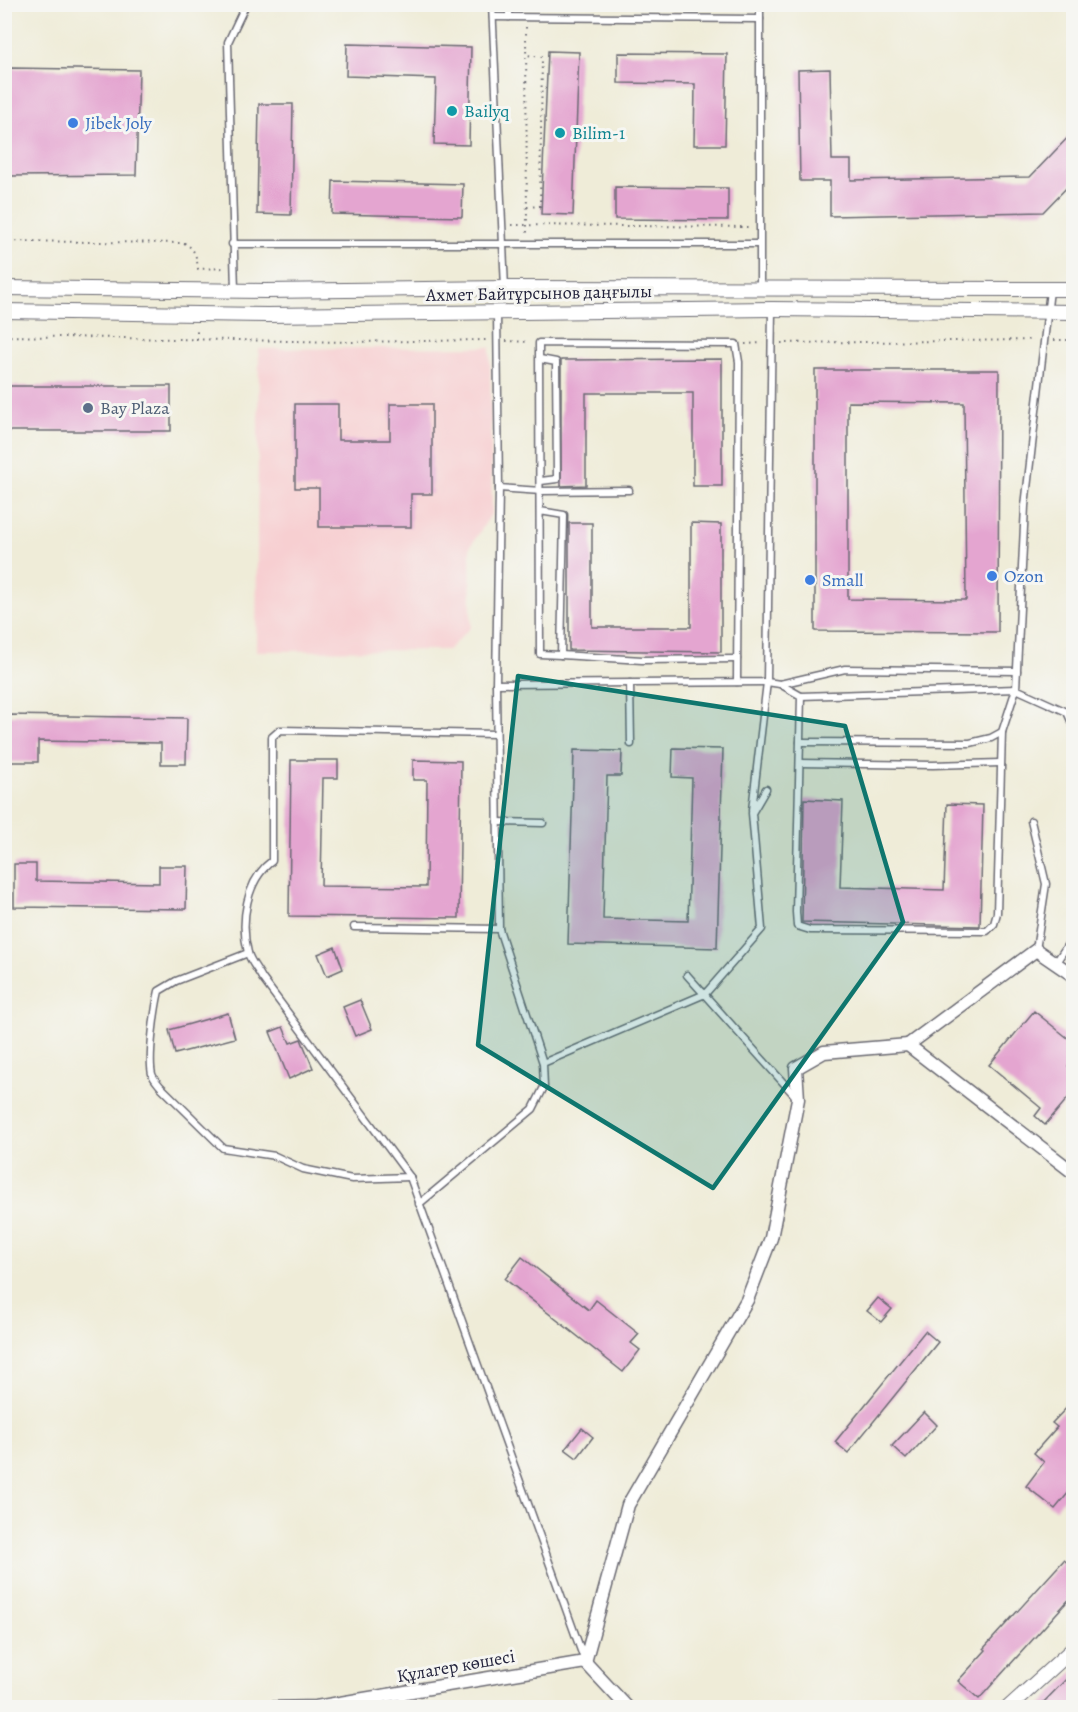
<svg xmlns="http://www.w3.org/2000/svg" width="1078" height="1712" font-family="Alegreya,serif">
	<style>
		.built { fill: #f7cfd1 }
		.building { fill: #e4a5d0; fill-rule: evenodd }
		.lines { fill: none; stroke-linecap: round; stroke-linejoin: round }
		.service-casing { stroke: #6a6972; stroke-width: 9 }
		.minor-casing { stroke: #6a6972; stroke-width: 15 }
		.tertiary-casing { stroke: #6a6972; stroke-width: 16 }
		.path { stroke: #6a6972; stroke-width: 2; stroke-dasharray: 1.5 4.5; stroke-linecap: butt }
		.service { stroke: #fff; stroke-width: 6 }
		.minor { stroke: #fff; stroke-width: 12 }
		.tertiary { stroke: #fff; stroke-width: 14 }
		.marked { fill: #0f766e; fill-opacity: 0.2; stroke: #0f766e; stroke-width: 4.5; stroke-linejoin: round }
		.culture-dot { fill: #0f9aa8; stroke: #f6f6f2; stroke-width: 2 }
		.shop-dot { fill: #3f7fe0; stroke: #f6f6f2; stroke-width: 2 }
		.service-dot { fill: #5c6f8a; stroke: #f6f6f2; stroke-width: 2 }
		.labels { text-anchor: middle; stroke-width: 6; stroke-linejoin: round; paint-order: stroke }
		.culture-label { font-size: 18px; fill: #0d838f; stroke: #f6f6f2; text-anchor: start }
		.shop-label { font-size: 18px; fill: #366cbe; stroke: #f6f6f2; text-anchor: start }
		.street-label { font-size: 18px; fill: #22223b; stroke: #f6f6f2 }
		.service-label { font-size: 18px; fill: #4e5e75; stroke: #f6f6f2; text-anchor: start }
	</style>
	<rect width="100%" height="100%" fill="#f6f6f2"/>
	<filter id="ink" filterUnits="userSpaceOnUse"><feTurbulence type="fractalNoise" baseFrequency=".0167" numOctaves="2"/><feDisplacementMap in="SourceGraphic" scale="12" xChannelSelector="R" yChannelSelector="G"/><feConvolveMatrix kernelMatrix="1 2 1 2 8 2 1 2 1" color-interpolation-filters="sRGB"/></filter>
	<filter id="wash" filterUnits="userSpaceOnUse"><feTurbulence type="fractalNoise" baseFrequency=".008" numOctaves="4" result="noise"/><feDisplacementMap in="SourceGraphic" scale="24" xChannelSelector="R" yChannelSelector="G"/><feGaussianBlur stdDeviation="1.35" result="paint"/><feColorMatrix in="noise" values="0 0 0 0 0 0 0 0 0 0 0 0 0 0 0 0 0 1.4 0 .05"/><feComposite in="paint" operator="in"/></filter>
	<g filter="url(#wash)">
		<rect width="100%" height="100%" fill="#efecd8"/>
		<path class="built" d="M490,347L492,513L470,547L471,627L448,650L256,651L259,349Z"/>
		<g id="blocks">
			<g class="building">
				<path d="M347,44L471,47L469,145L434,144L436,79L346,76Z"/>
				<path d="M548,51L579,52L573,215L541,214Z"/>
				<path d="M618,53L727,54L725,145H694L695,84L618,83Z"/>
				<path d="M10,68L139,70L136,175L8,176Z"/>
				<path d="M830,69L832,160H851V180L1030,177L1074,131V180L1043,212L830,216V181H800L798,70Z"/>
				<path d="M259,104H293L291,215L257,214Z"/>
				<path d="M333,181L463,184L462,217L332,214Z"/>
				<path d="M615,187L728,188V220L615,219Z"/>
				<path d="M722,359V486H693V393H586V485L561,486V360Z"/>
				<path d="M815,370H999L998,632L815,631ZM848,402L964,403L966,600L848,599Z"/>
				<rect x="4" y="386" width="167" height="45"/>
				<path d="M295,404H338V440H390V404H432V494H411V527H319V488H295Z"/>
				<path d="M569,523H592V627H691V523L721,524V652L569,650Z"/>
				<path d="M8,715L187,718L186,764H161V743L38,741V762H8Z"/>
				<path d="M673,748L723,749L717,948L568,944L574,750L622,751L621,776H607L603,919L688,921L692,778L672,777Z"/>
				<path d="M291,760H338V778H323L321,886L426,887L427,780H413V760L461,761L459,918L289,916Z"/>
				<path d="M804,799L843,801L840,887L944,890L947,804L983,805L980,926L802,922Z"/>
				<path d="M14,864H36V881L159,883V866H187L186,909L14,907Z"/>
				<path d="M335,947L343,969L327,976L318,954Z"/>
				<path d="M360,1000L372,1029L355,1036L343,1007Z"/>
				<path d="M1034,1011L1074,1043V1059L1068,1066L1074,1071V1091L1045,1125L1035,1116L1041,1108L989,1065Z"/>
				<path d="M228,1013L235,1038L175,1054L169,1030Z"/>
				<path d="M283,1027L290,1043L301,1039L313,1068L289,1079L270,1032Z"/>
				<path d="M522,1257L589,1310L596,1300L639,1334L631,1343L640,1350L623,1372L505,1279Z"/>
				<path d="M878,1298L892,1309L881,1322L867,1311Z"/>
				<path d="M925,1331L938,1342L848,1453L835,1442Z"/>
				<path d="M1074,1400V1486L1055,1509L1026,1486L1044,1462L1034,1453L1057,1427L1052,1423Z"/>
				<path d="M924,1412L937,1425L906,1459L892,1446Z"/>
				<path d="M582,1428L593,1437L577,1458L565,1449Z"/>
				<path d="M1064,1560L1074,1568V1594L979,1699L958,1681L986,1650L984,1648Z"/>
				<path d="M1074,1671V1707H1039Z"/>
			</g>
		</g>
	</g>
	<g filter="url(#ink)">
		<use href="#blocks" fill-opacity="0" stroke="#6a6972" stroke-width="1.5"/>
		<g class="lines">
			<defs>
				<g id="service">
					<path d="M492,4L505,288"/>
					<path d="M493,17L760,19V288"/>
					<path d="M509,17V4"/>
					<path d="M760,19V4"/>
					<path d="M232,244H759"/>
					<path d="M235,290L228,42L246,4"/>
					<path d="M497,312L499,488L541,491L629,490"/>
					<path d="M540,359L556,362L557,479L541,481"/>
					<path d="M499,488L496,684L499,929L543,1063"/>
					<path d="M540,511L564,515L561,655L540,654L539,343L736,344L739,362L737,682"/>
					<path d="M561,655L642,660L737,659"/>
					<path d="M630,683L631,744"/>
					<path d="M496,684L767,682L772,309"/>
					<path d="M780,684L845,669L1017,671"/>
					<path d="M801,696L796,912L797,926L810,930L987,931L994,924L997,913L1002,732"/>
					<path d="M496,734L280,730L272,737V861C246,880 240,922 248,953C250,961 258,970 262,978L410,1177L584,1659"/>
					<path d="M800,742L970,743L991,738L1002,732L1016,689L1025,506L1050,290"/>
					<path d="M800,763L933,765L1000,763"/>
					<path d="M752,810L767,682L780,684L801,696L1016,689L1067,712L1074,727"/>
					<path d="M1031,821L1046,884L1036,950"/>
					<path d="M497,822L543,823"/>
					<path d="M354,927L499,929"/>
					<path d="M248,953L176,981L159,991C155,1008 148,1057 152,1074C153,1078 157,1082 160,1086L223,1148L275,1156L303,1169L352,1179L410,1177"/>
					<path d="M1055,964L1074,935"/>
					<path d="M687,975L796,1097"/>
					<path d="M419,1204L533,1109L544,1087L543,1063L705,994L762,929L752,813L766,789"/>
					<path d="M402,1694L403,1708"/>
				</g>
				<g id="minor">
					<path d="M1074,976L1036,950L908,1045L1074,1173"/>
					<path d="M585,1662L628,1505L747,1300L771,1238L798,1099L796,1068L824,1052L908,1045"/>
					<path d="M270,1708L316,1707L585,1662L628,1708"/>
				</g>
				<g id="tertiary">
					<path d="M4,288L266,291L505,288L1074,289"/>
					<path d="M4,311L267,315L772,309L1074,312"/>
					<path d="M1008,1708L1074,1648"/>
				</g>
			</defs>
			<use href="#service" class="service-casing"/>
			<use href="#minor" class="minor-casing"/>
			<use href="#tertiary" class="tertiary-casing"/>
			<g class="path">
				<path d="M526,27L527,235"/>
				<path d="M527,207L540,206L542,57L527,55"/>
				<path d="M512,225L750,227"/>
				<path d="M4,241L184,243C195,248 197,258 198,269L225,268"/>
				<path d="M4,336L349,342L488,340"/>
				<path d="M197,339V327"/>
				<path d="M1054,340H1074"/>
				<path d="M506,341L530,342"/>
				<path d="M781,343L1033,340"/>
				<path d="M745,344L763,343"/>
			</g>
			<use href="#service" class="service"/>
			<use href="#minor" class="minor"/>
			<use href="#tertiary" class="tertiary"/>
		</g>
	</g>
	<path class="marked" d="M518,676L845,726L903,922L713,1188L478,1045Z"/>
	<g class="culture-dot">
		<circle cx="452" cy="111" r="6"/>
		<circle cx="560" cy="133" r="6"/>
	</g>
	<g class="shop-dot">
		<circle cx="73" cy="123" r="6"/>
		<circle cx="992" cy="576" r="6"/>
		<circle cx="810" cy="580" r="6"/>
	</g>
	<circle class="service-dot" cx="88" cy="408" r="6"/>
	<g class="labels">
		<g class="culture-label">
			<text x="464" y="117">Bailyq</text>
			<text x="572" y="139">Bilim-1</text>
		</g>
		<g class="shop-label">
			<text x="85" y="129">Jibek Joly</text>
			<text x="1004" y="582">Ozon</text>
			<text x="822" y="586">Small</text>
		</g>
		<g class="street-label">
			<text transform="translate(539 293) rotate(-1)" y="6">Ахмет Байтұрсынов даңғылы</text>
			<text transform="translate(456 1666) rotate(-10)" y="6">Құлагер көшесі</text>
		</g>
		<g class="service-label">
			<text x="100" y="414">Bay Plaza</text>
		</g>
	</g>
	<rect width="1078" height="1712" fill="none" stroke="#f6f6f2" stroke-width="24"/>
</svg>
